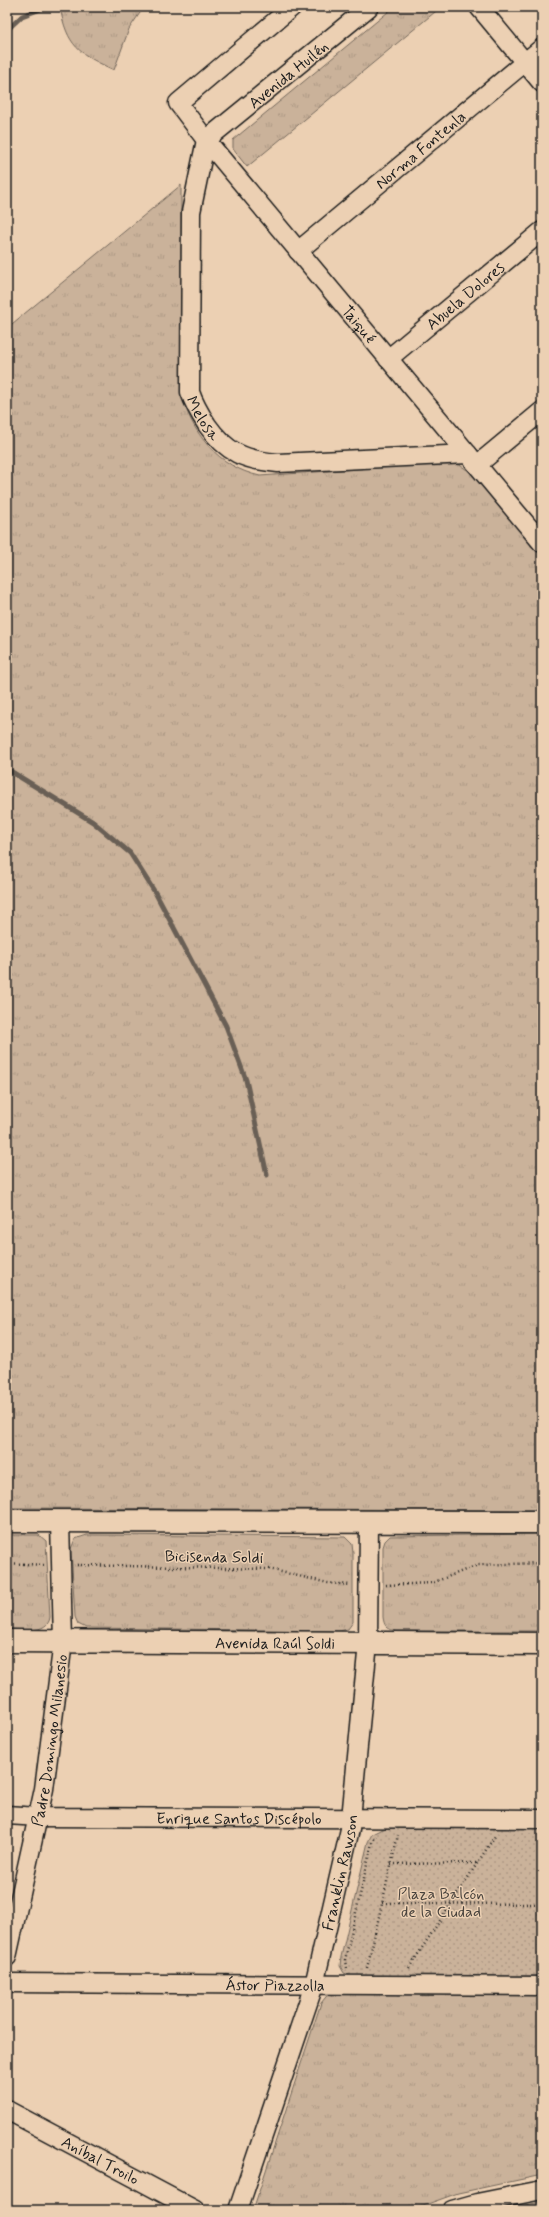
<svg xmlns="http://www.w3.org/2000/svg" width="549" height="2217" font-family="Mynerve,sans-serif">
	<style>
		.grass { fill: url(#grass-tufts); stroke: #73675b }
		.park { fill: url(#park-dots); stroke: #73675b }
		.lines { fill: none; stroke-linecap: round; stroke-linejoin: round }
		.stream { stroke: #695f54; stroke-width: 5 }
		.minor-casing { stroke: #1c1c1c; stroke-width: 21 }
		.major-casing { stroke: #1c1c1c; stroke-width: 25 }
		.path { stroke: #1c1c1c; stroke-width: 2.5; stroke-dasharray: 1 3; stroke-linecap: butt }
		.minor { stroke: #ecd0b3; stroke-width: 18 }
		.major { stroke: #ecd0b3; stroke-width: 22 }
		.labels { text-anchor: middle; stroke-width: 3; stroke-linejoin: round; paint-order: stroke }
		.street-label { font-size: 16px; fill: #1c1c1c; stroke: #ecd0b3 }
		.park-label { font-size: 16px; fill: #48423c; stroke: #ecd0b3 }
	</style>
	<defs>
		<pattern id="grass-tufts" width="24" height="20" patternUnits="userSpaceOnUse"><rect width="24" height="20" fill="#cab29a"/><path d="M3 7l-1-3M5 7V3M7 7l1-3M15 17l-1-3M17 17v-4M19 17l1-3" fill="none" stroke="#ad9884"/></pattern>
		<pattern id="park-dots" width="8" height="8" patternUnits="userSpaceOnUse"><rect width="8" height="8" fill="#cab29a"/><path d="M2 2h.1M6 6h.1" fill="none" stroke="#ad9884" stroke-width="1.8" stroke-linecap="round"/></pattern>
	</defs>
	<rect width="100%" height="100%" fill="#ecd0b3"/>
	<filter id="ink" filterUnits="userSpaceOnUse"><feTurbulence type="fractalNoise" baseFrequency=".025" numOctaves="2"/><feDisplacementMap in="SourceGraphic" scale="8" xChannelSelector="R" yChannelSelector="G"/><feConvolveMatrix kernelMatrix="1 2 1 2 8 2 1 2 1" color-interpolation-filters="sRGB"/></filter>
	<g filter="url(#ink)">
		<g class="grass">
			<path d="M60,7H144L129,29L114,70C79,54 67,46 60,7Z"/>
			<path d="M394,7H441L247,167L233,149V140Z"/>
			<path d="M181,185V392C191,433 218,467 260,476L439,463L458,464L472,473L542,554V1510L7,1508V328Z"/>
			<path d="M542,1534V1631H396C387,1629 384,1626 383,1617V1547L385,1541L390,1536Z"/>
			<path d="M7,1535H39L46,1541L50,1617C48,1635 20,1629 7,1629Z"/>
			<path d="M87,1535L345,1537L352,1544L353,1553V1622L348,1629L339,1631L86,1628L78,1624L75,1617L71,1549L75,1539Z"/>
			<path d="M340,1989L542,1996V2175L458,2193L411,2210H253L321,2003L330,1992Z"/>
		</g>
		<g class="park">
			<path d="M384,1828H542V1976L356,1977L344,1973L340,1966L341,1957L368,1842L372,1834Z"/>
			<path d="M542,2202V2210H496Z"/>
		</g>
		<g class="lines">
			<g class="stream">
				<path d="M7,30L22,16L46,7"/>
				<path d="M7,769L93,822L130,853L156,894L226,1026L246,1080L267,1175"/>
			</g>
			<defs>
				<g id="minor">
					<path id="s1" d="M292,7L178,103L206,140L542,543"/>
					<path id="s2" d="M369,7L206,140L191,212L190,392C194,404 200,414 207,425C227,453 244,460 278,463L468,454"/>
					<path d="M479,7L542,83"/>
					<path id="s3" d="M298,251L542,48"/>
					<path id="s4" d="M388,359L542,231"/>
					<path d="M477,465L542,411"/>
					<path id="s5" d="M7,1815L39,1817L542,1819"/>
					<path id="s6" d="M7,1957L44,1789L63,1642L60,1521"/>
					<path id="s7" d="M7,1983L542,1986"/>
					<path id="s8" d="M7,2110L195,2210"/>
					<path id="s9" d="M238,2210L314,1985L350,1829L368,1643L369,1521"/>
					<path d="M452,2210L477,2203L542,2190"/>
				</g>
				<g id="major">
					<path d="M7,1521L542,1522"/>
					<path id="s10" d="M7,1641L542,1644"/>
				</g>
			</defs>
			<use href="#minor" class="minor-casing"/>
			<use href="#major" class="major-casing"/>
			<g class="path">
				<path d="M7,1563L44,1565"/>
				<path d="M77,1565L269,1569L328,1583L351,1585"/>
				<path d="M386,1585L432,1583L478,1565L542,1563"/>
				<path d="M391,1864L478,1863"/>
				<path d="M382,1903L542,1904"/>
				<path d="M346,1968L345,1960L372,1843L376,1836"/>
				<path d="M367,1968L398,1835"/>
				<path d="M409,1968L495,1836"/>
			</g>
			<use href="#minor" class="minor"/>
			<use href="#major" class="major"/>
		</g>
	</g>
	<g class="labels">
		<g class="street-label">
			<text transform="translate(288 74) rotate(-39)" y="6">Avenida Huilén</text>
			<text dy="6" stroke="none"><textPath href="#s3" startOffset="159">Norma Fontenla</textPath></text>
			<text dy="6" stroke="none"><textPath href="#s4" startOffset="100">Abuela Dolores</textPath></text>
			<text dy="6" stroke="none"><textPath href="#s1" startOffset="435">Taiqué</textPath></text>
			<text dy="6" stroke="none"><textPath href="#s2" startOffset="493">Melosa</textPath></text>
			<text transform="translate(214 1556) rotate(1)" y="6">Bicisenda Soldi</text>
			<text dy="6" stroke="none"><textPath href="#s10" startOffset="268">Avenida Raúl Soldi</textPath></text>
			<text dy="6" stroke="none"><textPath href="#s6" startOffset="221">Padre Domingo Milanesio</textPath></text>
			<text dy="6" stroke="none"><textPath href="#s5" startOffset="232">Enrique Santos Discépolo</textPath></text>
			<text dy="6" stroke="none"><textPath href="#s9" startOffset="353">Franklin Rawson</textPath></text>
			<text dy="6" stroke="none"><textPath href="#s7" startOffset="268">Ástor Piazzolla</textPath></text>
			<text dy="6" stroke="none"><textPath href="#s8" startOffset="106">Aníbal Troilo</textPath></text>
		</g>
		<g class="park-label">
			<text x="441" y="1899">Plaza Balcón<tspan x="441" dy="18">de la Ciudad</tspan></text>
		</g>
	</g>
	<rect width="549" height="2217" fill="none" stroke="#ecd0b3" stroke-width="24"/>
	<rect x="12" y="12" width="525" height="2193" fill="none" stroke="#1c1c1c" stroke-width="1.5" filter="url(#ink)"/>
</svg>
